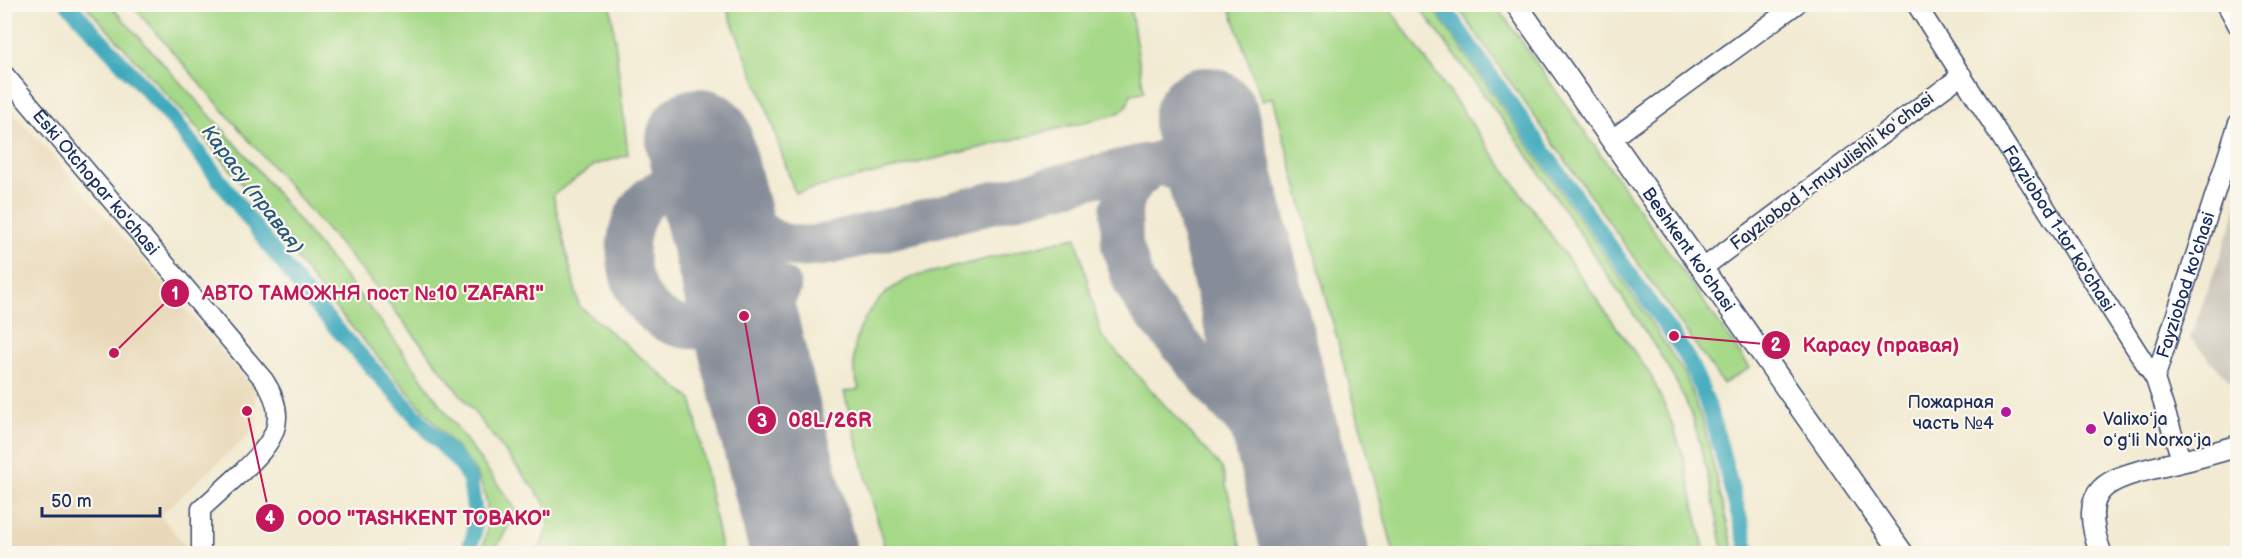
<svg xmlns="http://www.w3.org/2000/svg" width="2242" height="558" font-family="'Balsamiq Sans',sans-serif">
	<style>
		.built { fill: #e9d9ba }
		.industrial { fill: #c9c3b8 }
		.green { fill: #a5d887; stroke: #608472; stroke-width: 1.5 }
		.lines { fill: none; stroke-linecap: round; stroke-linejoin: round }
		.canal { stroke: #3ca9bc; stroke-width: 16 }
		.taxiway { stroke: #868c98; stroke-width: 42 }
		.runway { stroke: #868c98; stroke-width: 106 }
		.minor-casing { stroke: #3b4b6f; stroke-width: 21 }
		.tertiary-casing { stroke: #3b4b6f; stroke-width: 24 }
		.minor { stroke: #fff; stroke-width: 18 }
		.tertiary { stroke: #fff; stroke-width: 21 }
		.poi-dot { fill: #b5179e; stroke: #fbf7ec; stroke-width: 2 }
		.labels { text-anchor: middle; stroke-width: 4.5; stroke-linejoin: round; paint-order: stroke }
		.street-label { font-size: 18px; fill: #1b2f5e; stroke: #fbf7ec }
		.poi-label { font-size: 18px; fill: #1b2f5e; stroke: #fbf7ec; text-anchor: end }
		.water-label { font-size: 20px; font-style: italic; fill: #275a7f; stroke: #fbf7ec }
		.leader { fill: none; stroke: #c2185b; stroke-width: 2 }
		.callout-dot { fill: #c2185b; stroke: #fbf7ec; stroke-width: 2 }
		.mark-label { font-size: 18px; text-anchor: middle; font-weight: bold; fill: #fff }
		.callout-label { font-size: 20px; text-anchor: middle; font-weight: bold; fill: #c2185b; stroke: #fbf7ec; stroke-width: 4.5; stroke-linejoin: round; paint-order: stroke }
	</style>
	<rect width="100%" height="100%" fill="#fbf7ec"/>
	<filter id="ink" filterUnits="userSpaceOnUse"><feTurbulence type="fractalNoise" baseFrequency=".0167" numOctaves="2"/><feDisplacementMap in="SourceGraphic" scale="12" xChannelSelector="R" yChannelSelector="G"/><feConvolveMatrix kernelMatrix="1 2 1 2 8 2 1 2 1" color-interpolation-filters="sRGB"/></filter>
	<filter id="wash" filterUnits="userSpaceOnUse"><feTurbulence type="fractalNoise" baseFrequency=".008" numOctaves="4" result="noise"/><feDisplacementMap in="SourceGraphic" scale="24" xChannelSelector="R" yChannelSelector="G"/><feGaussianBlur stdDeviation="1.35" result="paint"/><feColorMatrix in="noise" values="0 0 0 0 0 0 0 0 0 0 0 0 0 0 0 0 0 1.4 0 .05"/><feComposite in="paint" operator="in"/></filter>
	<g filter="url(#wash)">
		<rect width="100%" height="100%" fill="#f2ead2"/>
		<path class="built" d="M5,102L255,389L256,429L160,515L188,549L189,553H5Z"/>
		<path class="industrial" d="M2237,203L2238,389H2237L2190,338L2233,221Z"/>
		<g class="green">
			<path d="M85,5H110L243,152L381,322L517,511L493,553H480C493,524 489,494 472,466L319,289L239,180L192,122Z"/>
			<path d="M132,5H611L628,155L595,165L553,195L579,306L692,400L722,553H537C546,535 554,519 542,499L378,289Z"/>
			<path d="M725,5H1130L1144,92L1131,94C1127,108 1124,112 1110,116L795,193L764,101Z"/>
			<path d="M1229,5H1387L1650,374L1668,413L1683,455L1705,553H1394L1273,97L1262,101Z"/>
			<path d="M1418,5H1431L1640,306L1685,374L1704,425L1734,553H1724C1714,508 1707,462 1692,417C1684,394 1671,372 1658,351L1520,144Z"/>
			<path d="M1456,5H1496L1750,368L1723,384Z"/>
			<path d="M1076,237L1101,335L1222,468L1243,553H886L844,392L859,389C857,381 854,373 854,365C852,325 877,292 913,277Z"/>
		</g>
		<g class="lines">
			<g class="canal">
				<path d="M68,4L173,119L309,298L429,431L461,465L470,480L475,514L474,535L467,554"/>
				<path d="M1441,4L1684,352C1708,395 1720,443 1732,491C1738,512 1744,532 1748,554"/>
			</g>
			<g class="taxiway">
				<path d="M1165,160L1154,164L1135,180L1126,194L1121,210L1122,245L1134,283L1148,305L1224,397L1287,465L1302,497"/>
				<path d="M1245,189C1260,217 1250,248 1246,277"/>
				<path d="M775,294C743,323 687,345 652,311C637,297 630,279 628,259C626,240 632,213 647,200C701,153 732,223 775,241C793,249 814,247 833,243L1121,170C1132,168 1143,164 1154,164C1188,166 1216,194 1232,222"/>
				<path d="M766,401C758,361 755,323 780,287"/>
			</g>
			<g class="runway">
				<path d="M1206,120L1316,554"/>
				<path d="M699,141L804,554"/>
			</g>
		</g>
	</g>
	<g filter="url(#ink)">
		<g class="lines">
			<defs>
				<g id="minor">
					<path id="s1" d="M1916,4L2155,379L2182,462"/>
					<path d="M2226,4L2238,26"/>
					<path id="s2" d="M4,74L264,380C291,420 273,443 242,472C228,484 215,497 201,509V554"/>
					<path d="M1612,139L1797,4"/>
					<path d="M1703,268L1962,75"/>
					<path id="s3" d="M2155,379L2238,123"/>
				</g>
				<g id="tertiary">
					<path id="s4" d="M1516,4L1903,554"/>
					<path d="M2101,554C2076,484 2108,479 2166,465C2190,460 2214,453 2238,446"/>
				</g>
			</defs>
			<use href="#minor" class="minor-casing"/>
			<use href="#tertiary" class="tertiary-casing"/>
			<use href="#minor" class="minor"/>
			<use href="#tertiary" class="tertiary"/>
		</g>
	</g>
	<g class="poi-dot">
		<circle cx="2006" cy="412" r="6"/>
		<circle cx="2091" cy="429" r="6"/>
	</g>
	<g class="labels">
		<g class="street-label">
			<text transform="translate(1832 171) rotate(-37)" y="6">Fayziobod 1-muyulishli koʻchasi</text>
			<text dy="6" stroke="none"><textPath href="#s2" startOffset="142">Eski Otchopar ko'chasi</textPath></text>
			<text dy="6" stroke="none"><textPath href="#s1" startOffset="266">Fayziobod 1-tor ko'chasi</textPath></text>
			<text dy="6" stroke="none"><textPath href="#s4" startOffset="300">Beshkent ko'chasi</textPath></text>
			<text dy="6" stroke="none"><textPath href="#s3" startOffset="99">Fayziobod ko'chasi</textPath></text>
		</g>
		<g class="poi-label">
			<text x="1994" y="408">Пожарная<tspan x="1994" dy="21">часть №4</tspan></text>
			<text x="2103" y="425" text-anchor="start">Valixoʻja<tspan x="2103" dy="21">oʻgʻli Norxoʻja</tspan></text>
		</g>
		<g class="water-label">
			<text transform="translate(253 189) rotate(53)" y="7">Карасу (правая)</text>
		</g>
	</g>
	<path class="leader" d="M114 353L175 293M1674 336L1776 345M744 316L762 420M247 411L270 518"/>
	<g class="callout-dot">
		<circle cx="114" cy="353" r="6"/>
		<circle cx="1674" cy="336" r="6"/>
		<circle cx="744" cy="316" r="6"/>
		<circle cx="247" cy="411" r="6"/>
		<circle cx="175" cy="293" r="15"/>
		<circle cx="1776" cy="345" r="15"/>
		<circle cx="762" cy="420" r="15"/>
		<circle cx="270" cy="518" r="15"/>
	</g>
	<g class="mark-label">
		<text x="175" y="300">1</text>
		<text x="1776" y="351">2</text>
		<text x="762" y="427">3</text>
		<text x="270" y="524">4</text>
	</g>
	<g class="callout-label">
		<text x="373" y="300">АВТО ТАМОЖНЯ пост №10 'ZAFARI"</text>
		<text x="1881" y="352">Карасу (правая)</text>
		<text x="830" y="427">08L/26R</text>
		<text x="424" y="525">OOO "TASHKENT TOBAKO"</text>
	</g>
	<rect width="2242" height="558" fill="none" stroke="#fbf7ec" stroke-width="24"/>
	<path d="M42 507v9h118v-9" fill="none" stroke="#1b2f5e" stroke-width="3"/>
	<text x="51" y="507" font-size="18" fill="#1b2f5e" stroke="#fbf7ec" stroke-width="4.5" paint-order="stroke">50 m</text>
</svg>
